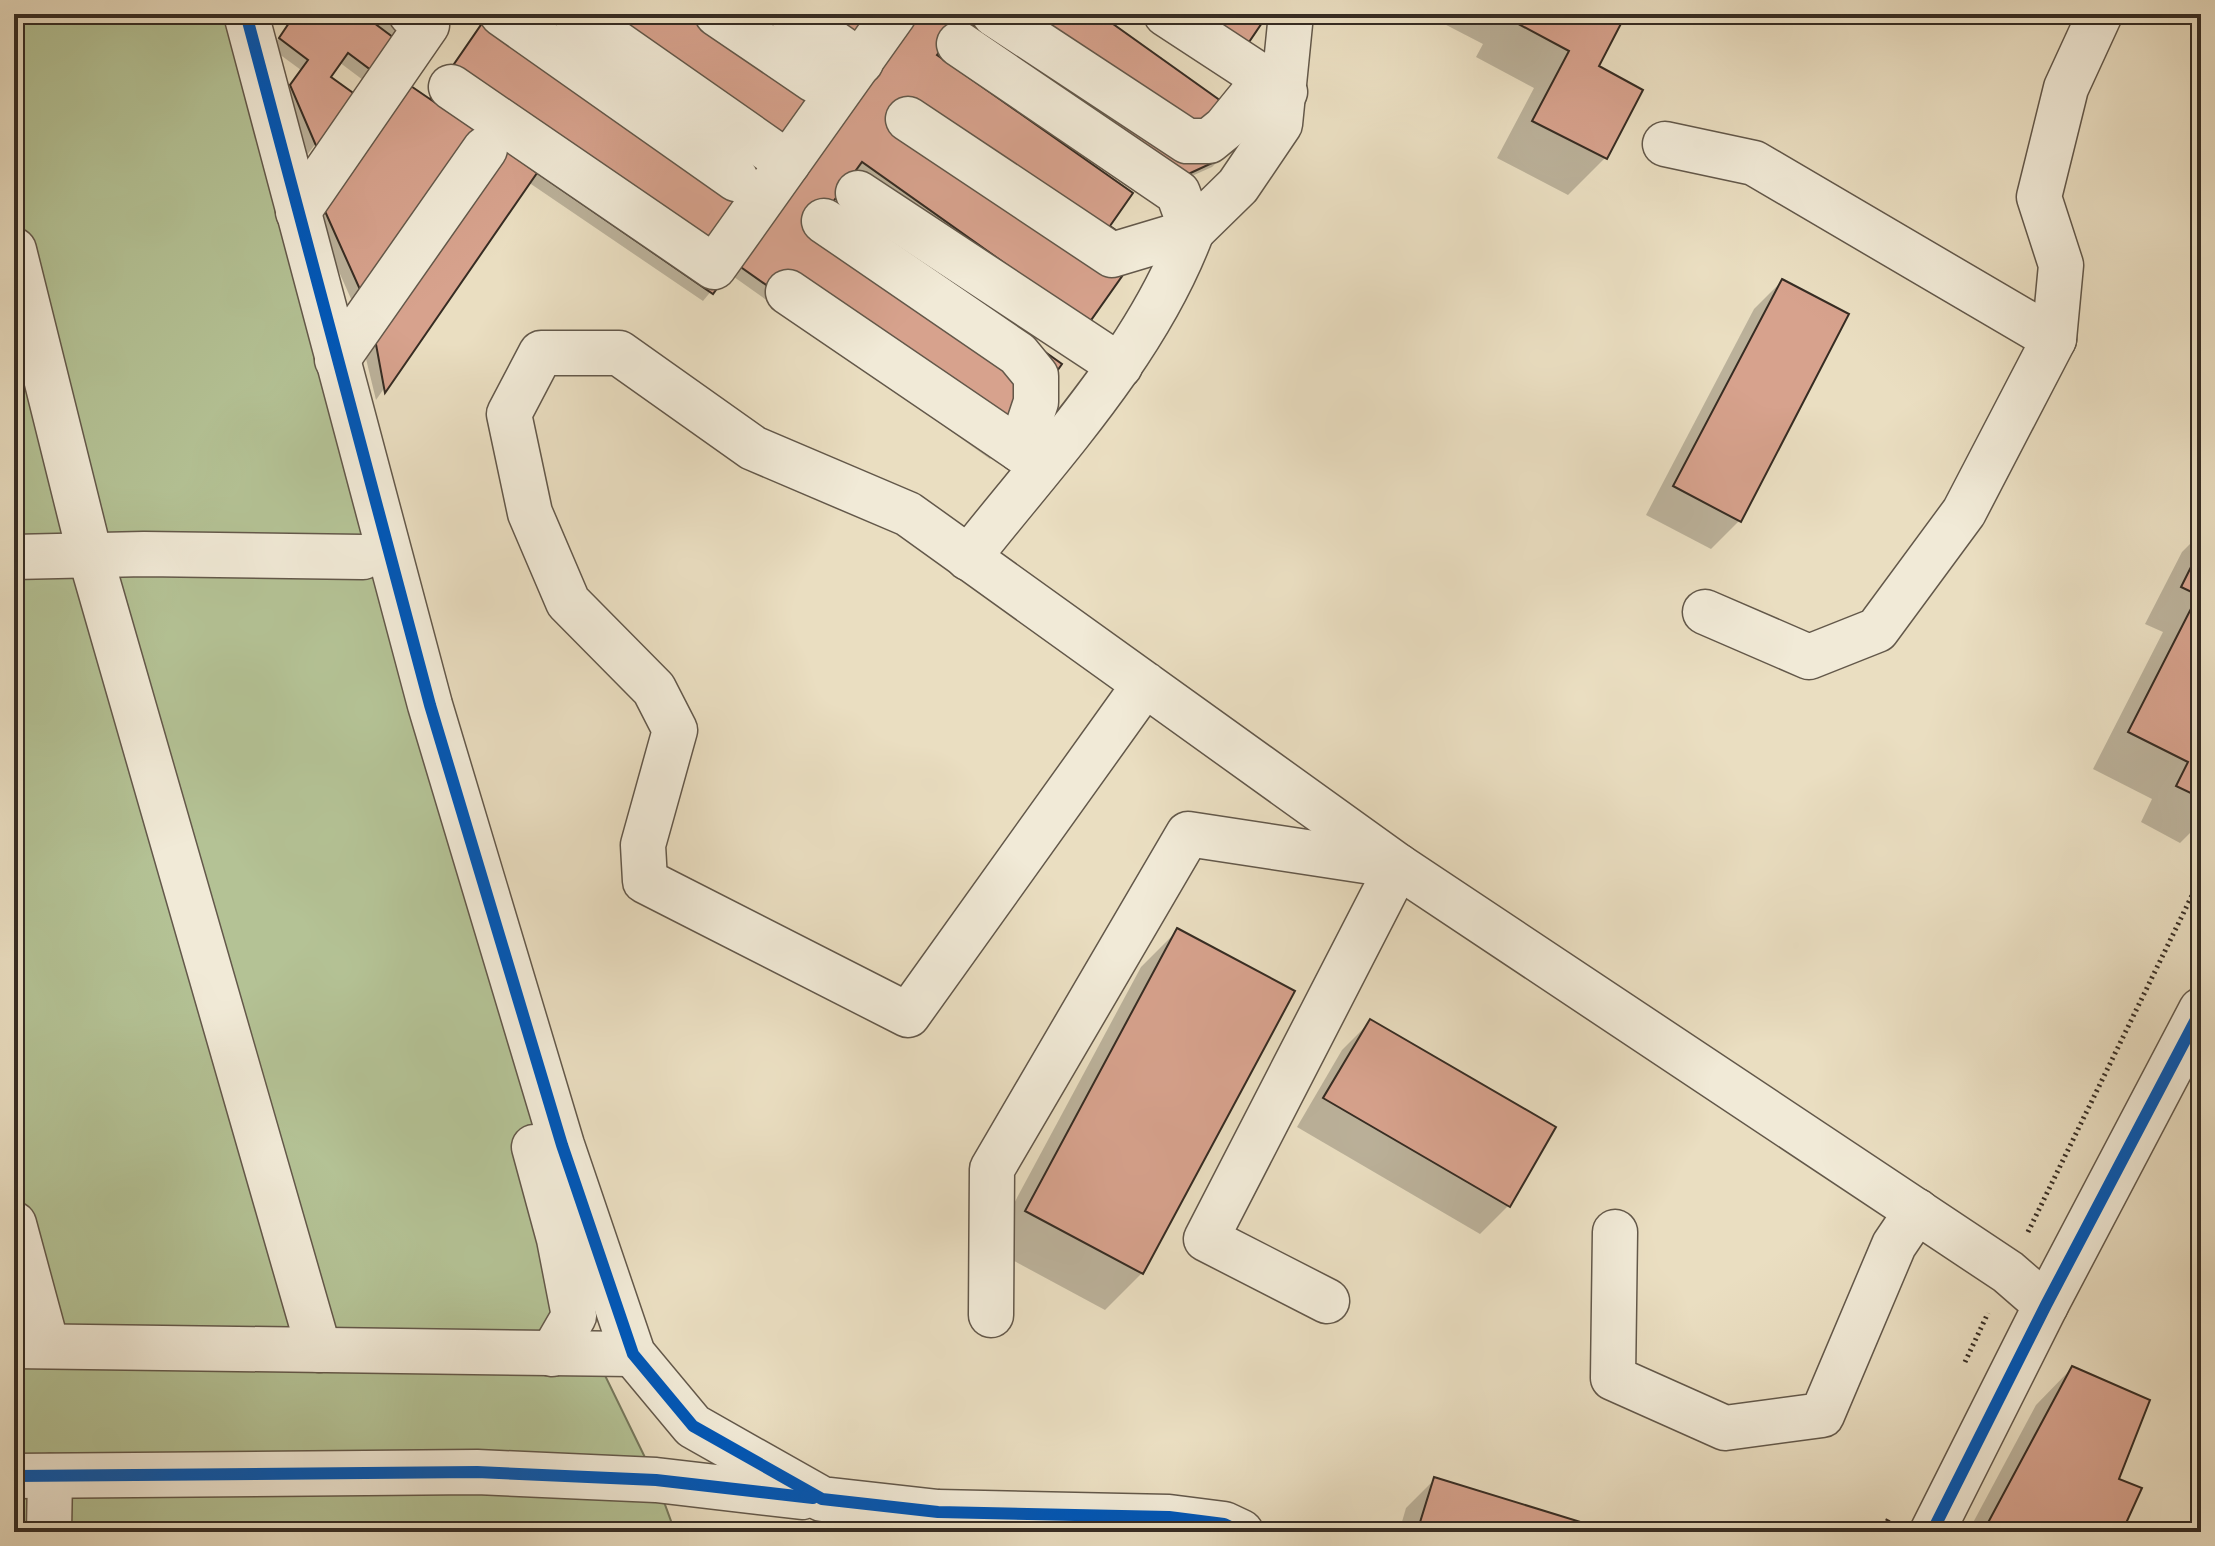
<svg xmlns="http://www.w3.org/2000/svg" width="2215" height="1546" font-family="'EB Garamond',serif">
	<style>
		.green { fill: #b4c295; stroke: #75775c; stroke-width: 2 }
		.shadow { fill: #0003 }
		.building { fill: #d7a28d; stroke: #362c23; stroke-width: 2 }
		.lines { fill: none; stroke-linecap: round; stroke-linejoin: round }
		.minor-casing { stroke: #63584a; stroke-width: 47 }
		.path { stroke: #362c23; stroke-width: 5; stroke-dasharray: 2 4; stroke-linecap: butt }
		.minor { stroke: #f1ead7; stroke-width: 44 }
		.cycleway-casing { stroke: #f1ead7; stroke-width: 17 }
		.cycleway { stroke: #0057b8; stroke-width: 12 }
	</style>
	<rect width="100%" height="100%" fill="#eadec1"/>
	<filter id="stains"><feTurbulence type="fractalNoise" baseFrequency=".0025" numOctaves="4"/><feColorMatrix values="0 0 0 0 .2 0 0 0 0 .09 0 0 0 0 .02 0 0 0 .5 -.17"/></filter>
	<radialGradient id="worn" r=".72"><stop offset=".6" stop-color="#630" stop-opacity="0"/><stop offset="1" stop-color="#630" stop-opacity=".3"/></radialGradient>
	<path class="green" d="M14,14H229L562,1198L595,1355L656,1480L675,1532H14Z"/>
	<g class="shadow">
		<path d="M274,14H451L402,82L428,100L485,21L522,14H680L813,106L735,14H1095L1222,157L1212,167L1174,184L954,27L935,55L1108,226L1079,330L853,170L830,202L999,450L990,459L727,272L703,301L528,182L376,400L352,301L312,211L371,86L339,62L328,77L353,95L307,155L282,95L301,70L271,48L289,25Z"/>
		<path d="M1425,14H1624L1596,67L1605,158L1568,195L1497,158L1534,88L1476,57L1483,44Z"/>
		<path d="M1782,281L1739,521L1711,549L1646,515L1754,309Z"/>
		<path d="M2201,533V822L2180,843L2141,822L2152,799L2093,769L2163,632L2145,624L2182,552Z"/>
		<path d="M1178,930L1142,1273L1105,1310L990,1248L1141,967Z"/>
		<path d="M1370,1022L1508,1206L1480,1234L1297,1127L1342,1050Z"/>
		<path d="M2072,1368L2116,1480L2120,1532H1968L2036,1405Z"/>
		<path d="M1434,1480L1606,1532H1399L1406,1508Z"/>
	</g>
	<g class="building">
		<path d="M362,14L402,44L379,76L348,53L331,77L356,95L317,148L290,85L308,60L279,38L295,14Z"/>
		<path d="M542,14H683L814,105L838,71L756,14H912L713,294L430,99L485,19L748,201L769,172Z"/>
		<path d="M912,14H1099L1249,121L1223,158L1184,176L963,19L937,55L1133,193L1110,226L1142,248L1089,323L862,162L833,202L1062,364L1001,451L735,263Z"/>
		<path d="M1202,14H1268L1247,45Z"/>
		<path d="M1514,14H1626L1599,66L1643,90L1607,159L1532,121L1569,51L1511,20Z"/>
		<path d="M405,82L478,132L362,294L320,200Z"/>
		<path d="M505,150L537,173L385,393L375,339Z"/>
		<path d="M1782,279L1849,314L1741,522L1673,486Z"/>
		<path d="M2201,547V798L2176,786L2188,762L2128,732L2198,595L2181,587Z"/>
		<path d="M1177,928L1295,991L1143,1274L1025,1211Z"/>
		<path d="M1370,1019L1556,1127L1510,1207L1323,1098Z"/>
		<path d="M2072,1366L2150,1400L2119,1479L2142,1488L2122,1532H1983Z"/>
		<path d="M1434,1477L1613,1532H1417Z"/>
	</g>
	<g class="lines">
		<defs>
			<g id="minor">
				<path d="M246,14L430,705L562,1145L633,1354L693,1426L822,1499L938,1512L1169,1517L1224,1524L1241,1532"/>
				<path d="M502,14L736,179"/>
				<path d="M575,14L788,163"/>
				<path d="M717,14L814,80"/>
				<path d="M792,14L861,62"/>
				<path d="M994,14L1187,141H1209L1225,128L1265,79"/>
				<path d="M1166,14L1285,92"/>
				<path d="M959,44L1178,193L1192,231L1238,186L1280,124L1291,14"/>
				<path d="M451,87L714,267L894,14"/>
				<path d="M908,119L1112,255L1192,231"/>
				<path d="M1665,144L1754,163L2054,339"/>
				<path d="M858,193L1120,366"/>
				<path d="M298,212L427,25L411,14"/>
				<path d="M824,221L1018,354L1036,376V402L1020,450"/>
				<path d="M14,250L90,555L319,1350"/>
				<path d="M788,292L1042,465"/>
				<path d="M337,360L485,149"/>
				<path d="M14,557L144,554L363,557"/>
				<path d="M968,558C1049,455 1146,354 1192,231"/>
				<path d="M1705,612L1809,657L1877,630L1964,512L2054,339L2061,265L2039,197L2066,88L2100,14"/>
				<path d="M1145,684L908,1015L645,881L643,845L675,730L654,689L568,602L530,513L509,414L541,353H619L753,448L908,514L1398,866L2008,1272L2046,1305"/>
				<path d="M534,1147L559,1239L574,1316L552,1354"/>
				<path d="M14,1224L47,1346"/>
				<path d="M1615,1232L1613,1378L1725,1428L1822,1415L1894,1245L1917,1211"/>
				<path d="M991,1315L992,1169L1188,834L1398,866L1206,1239L1327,1301"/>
				<path d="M14,1346L633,1354"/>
				<path d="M14,1476L477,1472L656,1480L802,1497"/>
				<path d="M49,1532L50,1476"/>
				<path d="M1932,1532L2046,1305L2201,1010"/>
			</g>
		</defs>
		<use href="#minor" class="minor-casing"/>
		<g class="path">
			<path d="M2028,1232L2201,877"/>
			<path d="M1965,1362L1988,1313"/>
			<path d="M1882,1532L1889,1518"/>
		</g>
		<use href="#minor" class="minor"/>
		<defs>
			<g id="cycleway">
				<path d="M246,14L430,705L562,1145L633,1354L693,1426L822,1499L938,1512L1169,1517L1224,1524L1241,1532"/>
				<path d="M14,1476L477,1472L656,1480L813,1498"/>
				<path d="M1932,1532L2046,1305L2201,1010"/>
			</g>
		</defs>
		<use href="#cycleway" class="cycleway-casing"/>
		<use href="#cycleway" class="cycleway"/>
	</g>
	<rect width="2215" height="1546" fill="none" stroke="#eadec1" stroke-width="48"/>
	<rect x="16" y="16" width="2183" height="1514" fill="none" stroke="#362c23" stroke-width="4"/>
	<rect x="24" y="24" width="2167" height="1498" fill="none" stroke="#362c23" stroke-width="2"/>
	<rect width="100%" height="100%" filter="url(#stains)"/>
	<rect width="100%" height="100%" fill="url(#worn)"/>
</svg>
